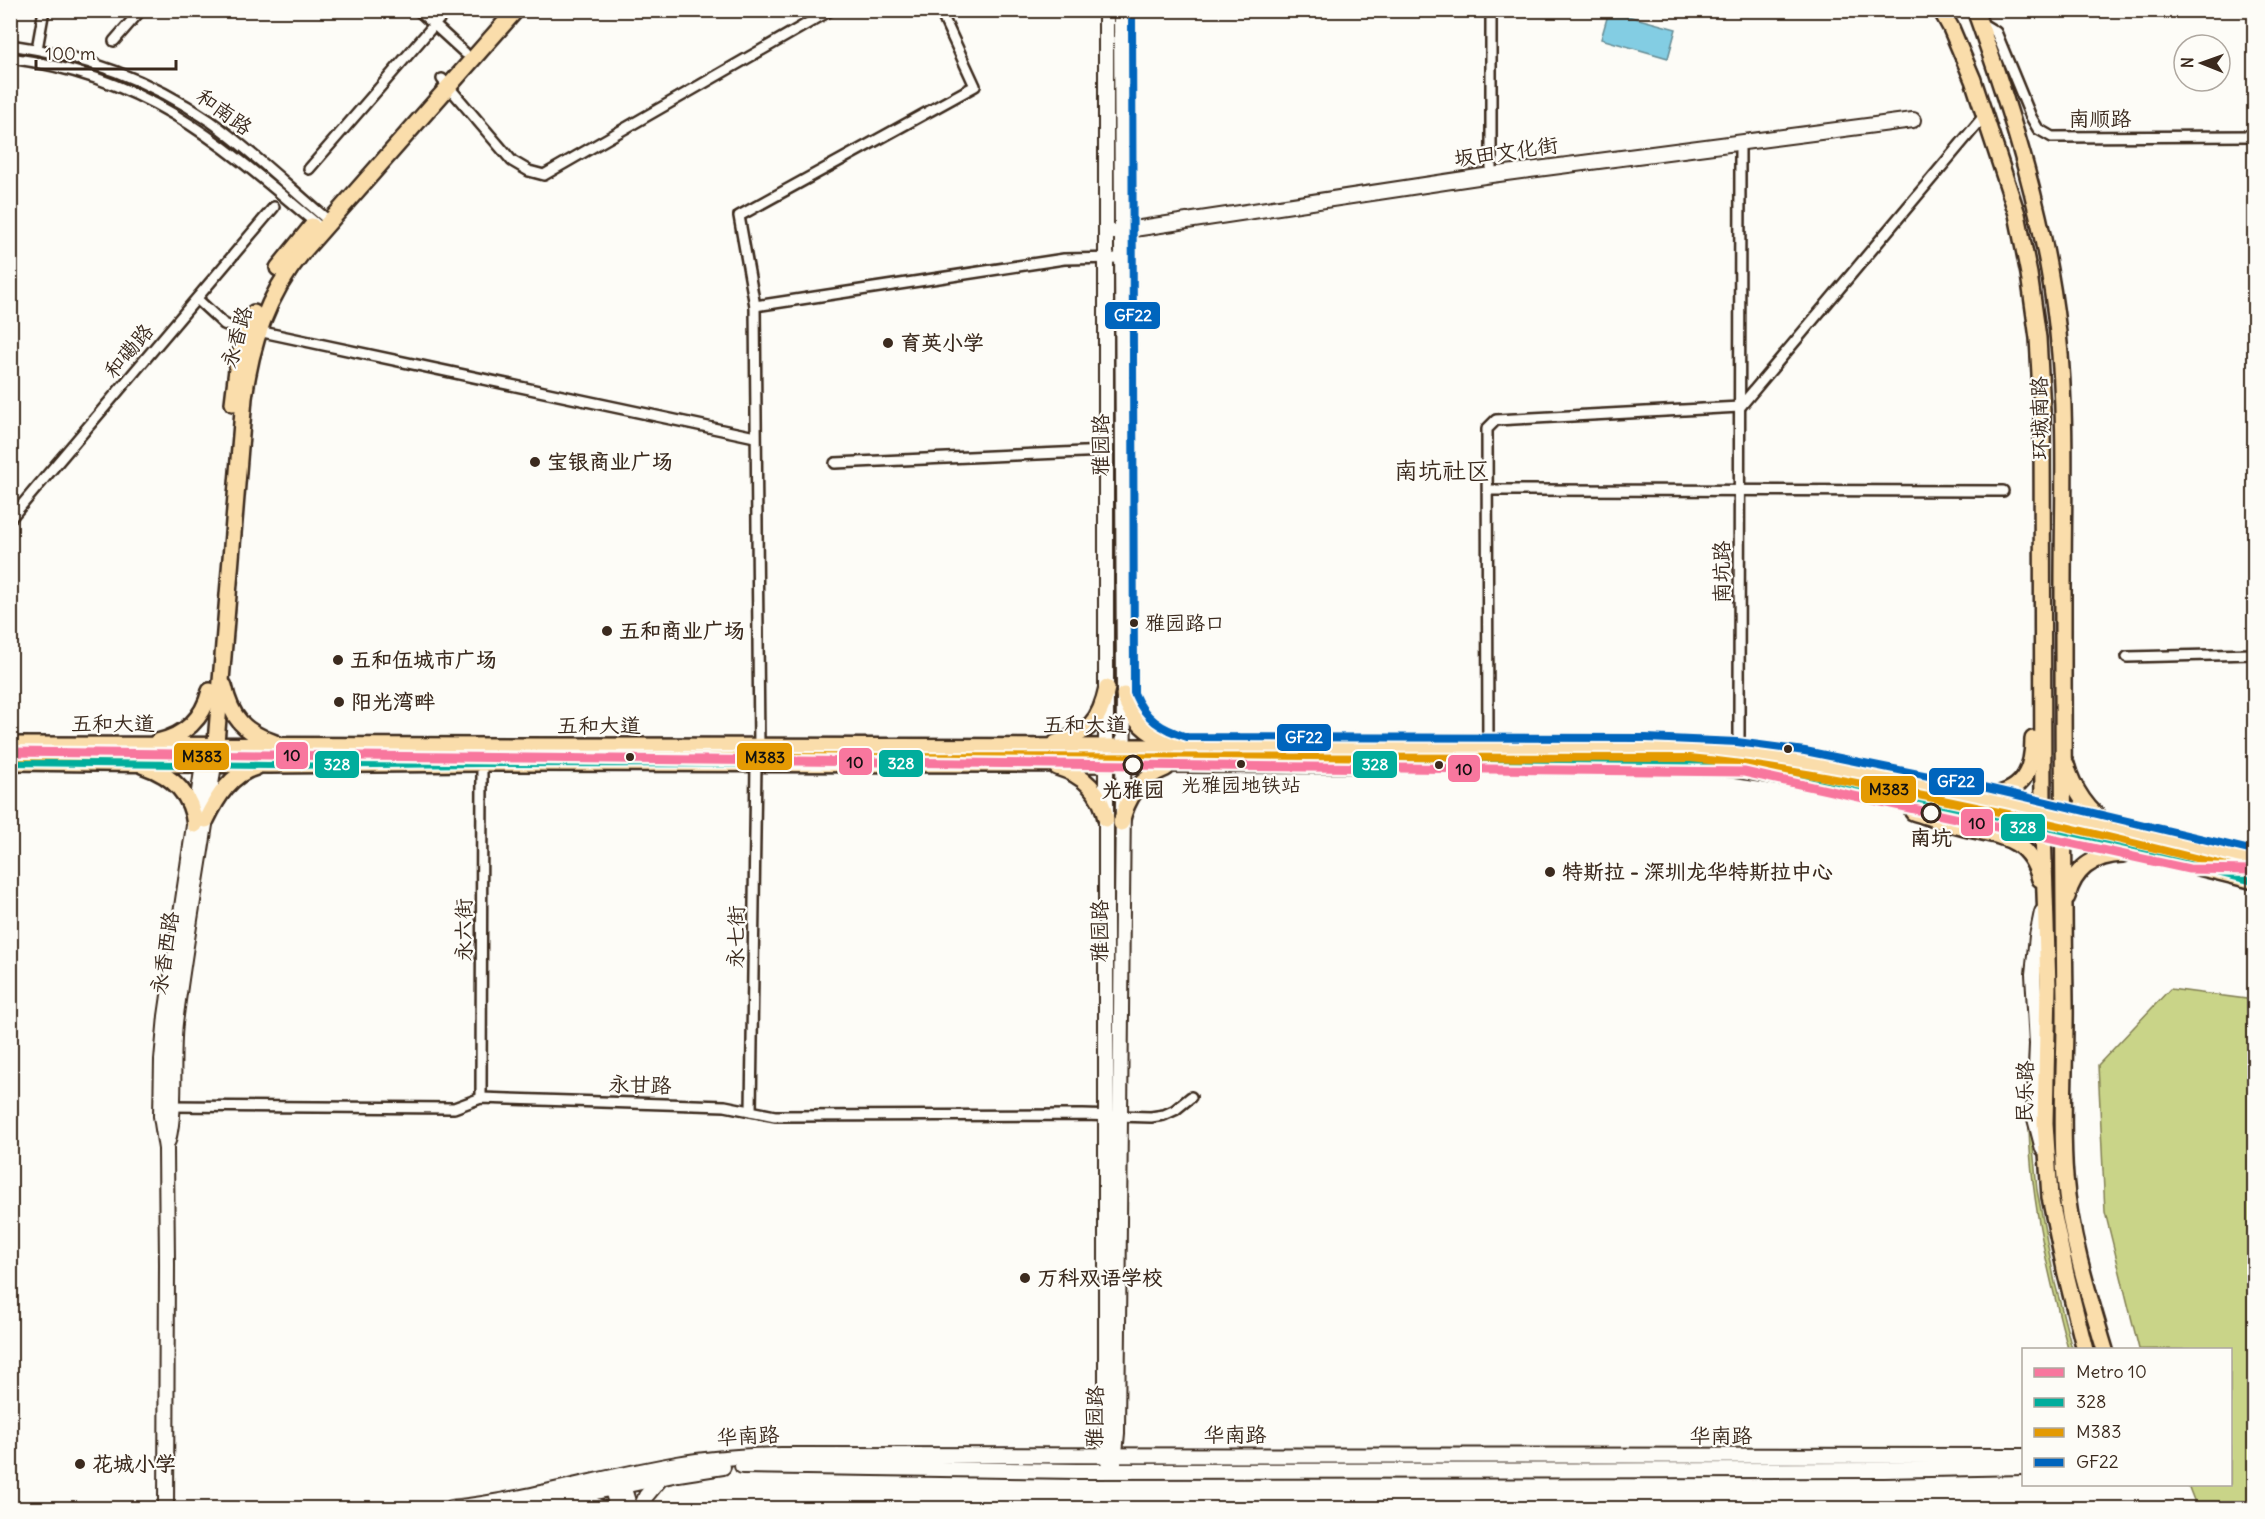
<svg xmlns="http://www.w3.org/2000/svg" width="2265" height="1519" font-family="Delius,'LXGW WenKai TC',sans-serif">
	<style>
		.green { fill: #c9d488; stroke: #827f53; stroke-width: 1.5 }
		.water { fill: #83cde3; stroke: #668c94; stroke-width: 1.5 }
		.lines { fill: none; stroke-linecap: round; stroke-linejoin: round }
		.street-casing { stroke: #3b2a1e; stroke-width: 14 }
		.secondary-casing { stroke: #3b2a1e; stroke-width: 18 }
		.primary-casing { stroke: #3b2a1e; stroke-width: 20 }
		.street { stroke: #fdfcf7; stroke-width: 9 }
		.secondary { stroke: #fdfcf7; stroke-width: 14 }
		.primary { stroke: #faddab; stroke-width: 15 }
		.bus-1-casing { stroke: #fdfcf7; stroke-width: 12 }
		.bus-2-casing { stroke: #fdfcf7; stroke-width: 12 }
		.bus-3-casing { stroke: #fdfcf7; stroke-width: 12 }
		.bus-1 { stroke: #01ad9c; stroke-width: 8 }
		.bus-2 { stroke: #e49a03; stroke-width: 8 }
		.bus-3 { stroke: #0065bd; stroke-width: 8 }
		.metro-1-casing { stroke: #fdfcf7; stroke-width: 14 }
		.metro-1 { stroke: #f8779e; stroke-width: 9 }
		.poi-dot { fill: #3b2a1e; stroke: #fdfcf7; stroke-width: 2 }
		.stop-dot { fill: #fdfcf7; stroke: #3b2a1e; stroke-width: 3 }
		.labels { text-anchor: middle; stroke-width: 4.5; stroke-linejoin: round; paint-order: stroke }
		.bus-label { font-size: 20px; fill: #3b2a1e; stroke: #fdfcf7; text-anchor: start }
		.street-label { font-size: 21px; fill: #3b2a1e; stroke: #fdfcf7 }
		.poi-label { font-size: 21px; font-weight: bold; fill: #3b2a1e; stroke: #fdfcf7; text-anchor: start }
		.stop-label { font-size: 21px; font-weight: bold; fill: #3b2a1e; stroke: #fdfcf7 }
		.quarter-label { font-size: 24px; fill: #3b2a1e; stroke: #fdfcf7 }
		.line-badge { stroke: #fdfcf7; stroke-width: 2 }
		.badge-label { font-size: 16px; text-anchor: middle; font-weight: bold; fill: #fff }
		.pale-badge-label { font-size: 16px; text-anchor: middle; font-weight: bold; fill: #111 }
	</style>
	<rect width="100%" height="100%" fill="#fdfcf7"/>
	<filter id="ink" filterUnits="userSpaceOnUse"><feTurbulence type="fractalNoise" baseFrequency=".0167" numOctaves="2"/><feDisplacementMap in="SourceGraphic" scale="12" xChannelSelector="R" yChannelSelector="G"/><feConvolveMatrix kernelMatrix="1 2 1 2 8 2 1 2 1" color-interpolation-filters="sRGB"/></filter>
	<g filter="url(#ink)">
		<g class="green">
			<path d="M2170,989L2254,1000V1508H2197L2188,1485L2230,1484V1350L2139,1349L2105,1212L2098,1065Z"/>
			<path d="M2029,1104L2037,1190L2055,1283L2072,1349H2068C2047,1269 2027,1187 2029,1104Z"/>
			<path d="M2053,1130H2056L2060,1190L2098,1349H2095L2093,1344C2073,1274 2054,1203 2053,1130Z"/>
		</g>
		<path class="water" d="M1609,11L1676,29L1668,58L1601,39Z"/>
		<g class="lines">
			<defs>
				<g id="street">
					<path d="M418,10L465,53"/>
					<path d="M1491,10V175"/>
					<path d="M1981,23L1996,32L2031,117L2038,129L2052,137L2254,136"/>
					<path d="M114,41L141,10"/>
					<path d="M10,45C83,55 149,79 210,121C252,151 290,188 329,221"/>
					<path d="M37,49L44,10"/>
					<path d="M10,58C146,76 219,141 319,226"/>
					<path d="M442,79L512,161L529,171L544,175L831,10"/>
					<path d="M309,169L447,10"/>
					<path d="M197,299L224,324L246,333"/>
					<path d="M755,306L1064,259L1121,258"/>
					<path d="M258,331L755,437"/>
					<path d="M835,463L1106,451"/>
					<path d="M1488,490L2003,491"/>
					<path d="M10,519L274,207"/>
					<path d="M2127,657L2254,654"/>
					<path d="M1739,736L1740,142"/>
					<path d="M759,747L755,306L739,216L975,86L940,10"/>
					<path d="M1488,747L1487,429L1496,420L1740,407L1984,116"/>
					<path d="M481,1098L482,763"/>
					<path d="M169,1106L454,1108L481,1098L725,1106L775,1116L1083,1115L1151,1117L1164,1115L1175,1110L1191,1097"/>
					<path d="M751,1111L756,764"/>
				</g>
				<g id="secondary">
					<path d="M1106,10V1456L1109,1463"/>
					<path d="M1114,232L1491,175L1913,120"/>
					<path d="M2042,912L2037,936L2033,974L2037,1044L2034,1115L2043,1149"/>
					<path d="M168,1141C177,1103 171,1062 175,1023C186,936 202,851 214,764"/>
					<path d="M1114,1463L1117,1433L1124,695L1121,10"/>
					<path d="M742,1466L1077,1471L1884,1470L2024,1467"/>
					<path d="M621,1479L630,1508"/>
					<path d="M610,1481L617,1508"/>
					<path d="M575,1499L586,1501L601,1508"/>
					<path d="M166,1508L167,1264L166,1149L161,1116L162,1060L166,1016L203,764"/>
					<path d="M452,1508C528,1500 601,1477 677,1464C711,1458 746,1456 781,1455L2024,1456"/>
					<path d="M522,1508L678,1474L723,1467"/>
					<path d="M641,1508L646,1496L661,1478"/>
				</g>
				<g id="primary">
					<path d="M1941,10L1951,28L1973,80L2017,214L2029,274L2038,338L2042,410L2043,831L2048,987L2045,1123L2050,1197L2066,1274L2085,1350"/>
					<path d="M1975,10C2013,116 2046,221 2058,333C2067,416 2063,501 2063,585C2063,723 2063,862 2065,1000C2066,1059 2060,1118 2065,1177C2070,1236 2088,1293 2105,1350"/>
					<path d="M278,268L312,226"/>
					<path d="M233,403L238,361L254,313"/>
					<path d="M224,686C231,718 244,732 275,743"/>
					<path d="M1124,695C1132,720 1146,734 1172,743"/>
					<path d="M157,742C184,736 203,719 210,691"/>
					<path d="M1056,743C1089,733 1100,721 1107,688"/>
					<path d="M10,745L1691,748C1766,754 1839,769 1912,783C2027,806 2141,833 2254,862"/>
					<path d="M215,755L244,398C251,344 267,296 302,253L516,10"/>
					<path d="M10,762L269,765L482,763L1699,765C1768,771 1833,787 1900,801C2019,825 2137,851 2254,881"/>
					<path d="M2066,764C2072,787 2089,815 2111,825"/>
					<path d="M144,766C173,776 192,794 195,825"/>
					<path d="M1057,767C1084,775 1101,792 1106,819"/>
					<path d="M1987,796C2022,793 2033,772 2033,739"/>
					<path d="M1913,812C1929,817 1945,823 1961,827C1999,837 2028,835 2040,879"/>
					<path d="M206,820C217,797 231,774 256,767"/>
					<path d="M1121,823C1127,797 1140,778 1166,768"/>
					<path d="M2067,897C2074,868 2094,855 2123,854"/>
				</g>
			</defs>
			<use href="#street" class="street-casing"/>
			<use href="#secondary" class="secondary-casing"/>
			<use href="#primary" class="primary-casing"/>
			<use href="#street" class="street"/>
			<use href="#secondary" class="secondary"/>
			<use href="#primary" class="primary"/>
			<defs>
				<path id="bus-1" d="M10,762L269,765L482,763L1699,765C1768,772 1836,788 1904,802C2021,826 2138,852 2254,881"/>
				<path id="bus-2" d="M10,756L1690,758C1771,766 1849,781 1928,797C2037,819 2144,845 2251,872"/>
				<path id="bus-3" d="M1132,10L1134,693C1145,719 1161,729 1187,737L1646,738L1737,742L1805,751L1983,787L2254,851"/>
			</defs>
			<use href="#bus-1" class="bus-1-casing"/>
			<use href="#bus-2" class="bus-2-casing"/>
			<use href="#bus-3" class="bus-3-casing"/>
			<use href="#bus-1" class="bus-1"/>
			<use href="#bus-2" class="bus-2"/>
			<use href="#bus-3" class="bus-3"/>
			<defs>
				<path id="metro-1" d="M10,752L1744,772L2189,869L2254,870"/>
			</defs>
			<use href="#metro-1" class="metro-1-casing"/>
			<use href="#metro-1" class="metro-1"/>
		</g>
	</g>
	<g class="poi-dot">
		<circle cx="888" cy="343" r="6"/>
		<circle cx="535" cy="462" r="6"/>
		<circle cx="1134" cy="623" r="5"/>
		<circle cx="607" cy="631" r="6"/>
		<circle cx="338" cy="660" r="6"/>
		<circle cx="339" cy="702" r="6"/>
		<circle cx="1788" cy="749" r="5"/>
		<circle cx="630" cy="757" r="5"/>
		<circle cx="1241" cy="764" r="5"/>
		<circle cx="1439" cy="765" r="5"/>
		<circle cx="1550" cy="872" r="6"/>
		<circle cx="1025" cy="1278" r="6"/>
		<circle cx="80" cy="1464" r="6"/>
	</g>
	<g class="stop-dot">
		<circle cx="1133" cy="765" r="9"/>
		<circle cx="1931" cy="813" r="9"/>
	</g>
	<g class="labels">
		<g class="bus-label">
			<text x="1145" y="630">雅园路口</text>
			<text x="1241" y="792" text-anchor="middle">光雅园地铁站</text>
		</g>
		<g class="street-label">
			<text transform="translate(224 112) rotate(36)" y="7">和南路</text>
			<text x="2100" y="126">南顺路</text>
			<text transform="translate(1506 152) rotate(-8)" y="7">坂田文化街</text>
			<text transform="translate(237 337) rotate(-74)" y="7">永香路</text>
			<text transform="translate(129 351) rotate(-50)" y="7">和磡路</text>
			<text transform="translate(2040 418) rotate(-91)" y="7">环城南路</text>
			<text transform="translate(1101 445) rotate(-90)" y="7">雅园路</text>
			<text transform="translate(1722 572) rotate(-90)" y="7">南坑路</text>
			<text x="113" y="731">五和大道</text>
			<text x="1085" y="732">五和大道</text>
			<text x="599" y="733">五和大道</text>
			<text transform="translate(464 930) rotate(-90)" y="7">永六街</text>
			<text transform="translate(1100 931) rotate(-90)" y="7">雅园路</text>
			<text transform="translate(736 937) rotate(-89)" y="7">永七街</text>
			<text transform="translate(165 953) rotate(-81)" y="7">永香西路</text>
			<text transform="translate(640 1085) rotate(2)" y="7">永甘路</text>
			<text transform="translate(2025 1092) rotate(-89)" y="7">民乐路</text>
			<text transform="translate(1095 1417) rotate(-89)" y="7">雅园路</text>
			<text x="1235" y="1442">华南路</text>
			<text transform="translate(748 1436) rotate(-3)" y="7">华南路</text>
			<text x="1721" y="1443">华南路</text>
		</g>
		<g class="poi-label">
			<text x="900" y="350">育英小学</text>
			<text x="547" y="469">宝银商业广场</text>
			<text x="619" y="638">五和商业广场</text>
			<text x="350" y="667">五和伍城市广场</text>
			<text x="351" y="709">阳光湾畔</text>
			<text x="1562" y="879">特斯拉 - 深圳龙华特斯拉中心</text>
			<text x="1037" y="1285">万科双语学校</text>
			<text x="92" y="1471">花城小学</text>
		</g>
		<g class="stop-label">
			<text x="1133" y="797">光雅园</text>
			<text x="1931" y="845">南坑</text>
		</g>
		<g class="quarter-label">
			<text x="1442" y="479">南坑社区</text>
		</g>
	</g>
	<g class="line-badge">
		<rect x="1104" y="301" width="57" height="29" rx="6" fill="#0065bd"/>
		<rect x="1276" y="723" width="56" height="29" rx="6" fill="#0065bd"/>
		<rect x="275" y="741" width="34" height="29" rx="6" fill="#f8779e"/>
		<rect x="173" y="742" width="57" height="29" rx="6" fill="#e49a03"/>
		<rect x="736" y="742" width="57" height="29" rx="6" fill="#e49a03"/>
		<rect x="838" y="747" width="35" height="29" rx="6" fill="#f8779e"/>
		<rect x="878" y="749" width="46" height="29" rx="6" fill="#01ad9c"/>
		<rect x="314" y="750" width="46" height="29" rx="6" fill="#01ad9c"/>
		<rect x="1352" y="750" width="46" height="29" rx="6" fill="#01ad9c"/>
		<rect x="1447" y="754" width="34" height="29" rx="6" fill="#f8779e"/>
		<rect x="1928" y="767" width="57" height="29" rx="6" fill="#0065bd"/>
		<rect x="1860" y="775" width="57" height="29" rx="6" fill="#e49a03"/>
		<rect x="1960" y="808" width="34" height="29" rx="6" fill="#f8779e"/>
		<rect x="2000" y="813" width="46" height="29" rx="6" fill="#01ad9c"/>
	</g>
	<g class="badge-label">
		<text x="1133" y="321">GF22</text>
		<text x="1304" y="743">GF22</text>
		<text x="901" y="769">328</text>
		<text x="337" y="770">328</text>
		<text x="1375" y="770">328</text>
		<text x="1956" y="787">GF22</text>
		<text x="2023" y="833">328</text>
	</g>
	<g class="pale-badge-label">
		<text x="292" y="761">10</text>
		<text x="202" y="762">M383</text>
		<text x="765" y="763">M383</text>
		<text x="855" y="768">10</text>
		<text x="1464" y="775">10</text>
		<text x="1889" y="795">M383</text>
		<text x="1977" y="829">10</text>
	</g>
	<rect width="2265" height="1519" fill="none" stroke="#fdfcf7" stroke-width="36"/>
	<rect x="18" y="18" width="2229" height="1483" fill="none" stroke="#3b2a1e" stroke-width="2" filter="url(#ink)"/>
	<rect x="2022" y="1348" width="210" height="138" fill="#fdfcf7" stroke="#afa8a0" stroke-width="1.5"/>
	<rect x="2034" y="1368" width="30" height="9" fill="#f8779e" stroke="#afa8a0" stroke-width="1.5"/>
	<text x="2076" y="1378" font-size="18" fill="#3b2a1e">Metro 10</text>
	<rect x="2034" y="1398" width="30" height="9" fill="#01ad9c" stroke="#afa8a0" stroke-width="1.5"/>
	<text x="2076" y="1408" font-size="18" fill="#3b2a1e">328</text>
	<rect x="2034" y="1428" width="30" height="9" fill="#e49a03" stroke="#afa8a0" stroke-width="1.5"/>
	<text x="2076" y="1438" font-size="18" fill="#3b2a1e">M383</text>
	<rect x="2034" y="1458" width="30" height="9" fill="#0065bd" stroke="#afa8a0" stroke-width="1.5"/>
	<text x="2076" y="1468" font-size="18" fill="#3b2a1e">GF22</text>
	<g transform="translate(2202 63) rotate(271)"><circle r="28" fill="#fdfcf7" stroke="#afa8a0" stroke-width="1.5"/>
	<path d="M0-4.5L10 22L0 15L-10 22Z" fill="#3b2a1e"/>
	<text y="-9" font-size="16" font-weight="bold" text-anchor="middle" fill="#3b2a1e">N</text>
	</g>
	<path d="M36 60v9h140v-9" fill="none" stroke="#3b2a1e" stroke-width="3"/>
	<text x="45" y="60" font-size="18" fill="#3b2a1e" stroke="#fdfcf7" stroke-width="4.5" paint-order="stroke">100 m</text>
</svg>
